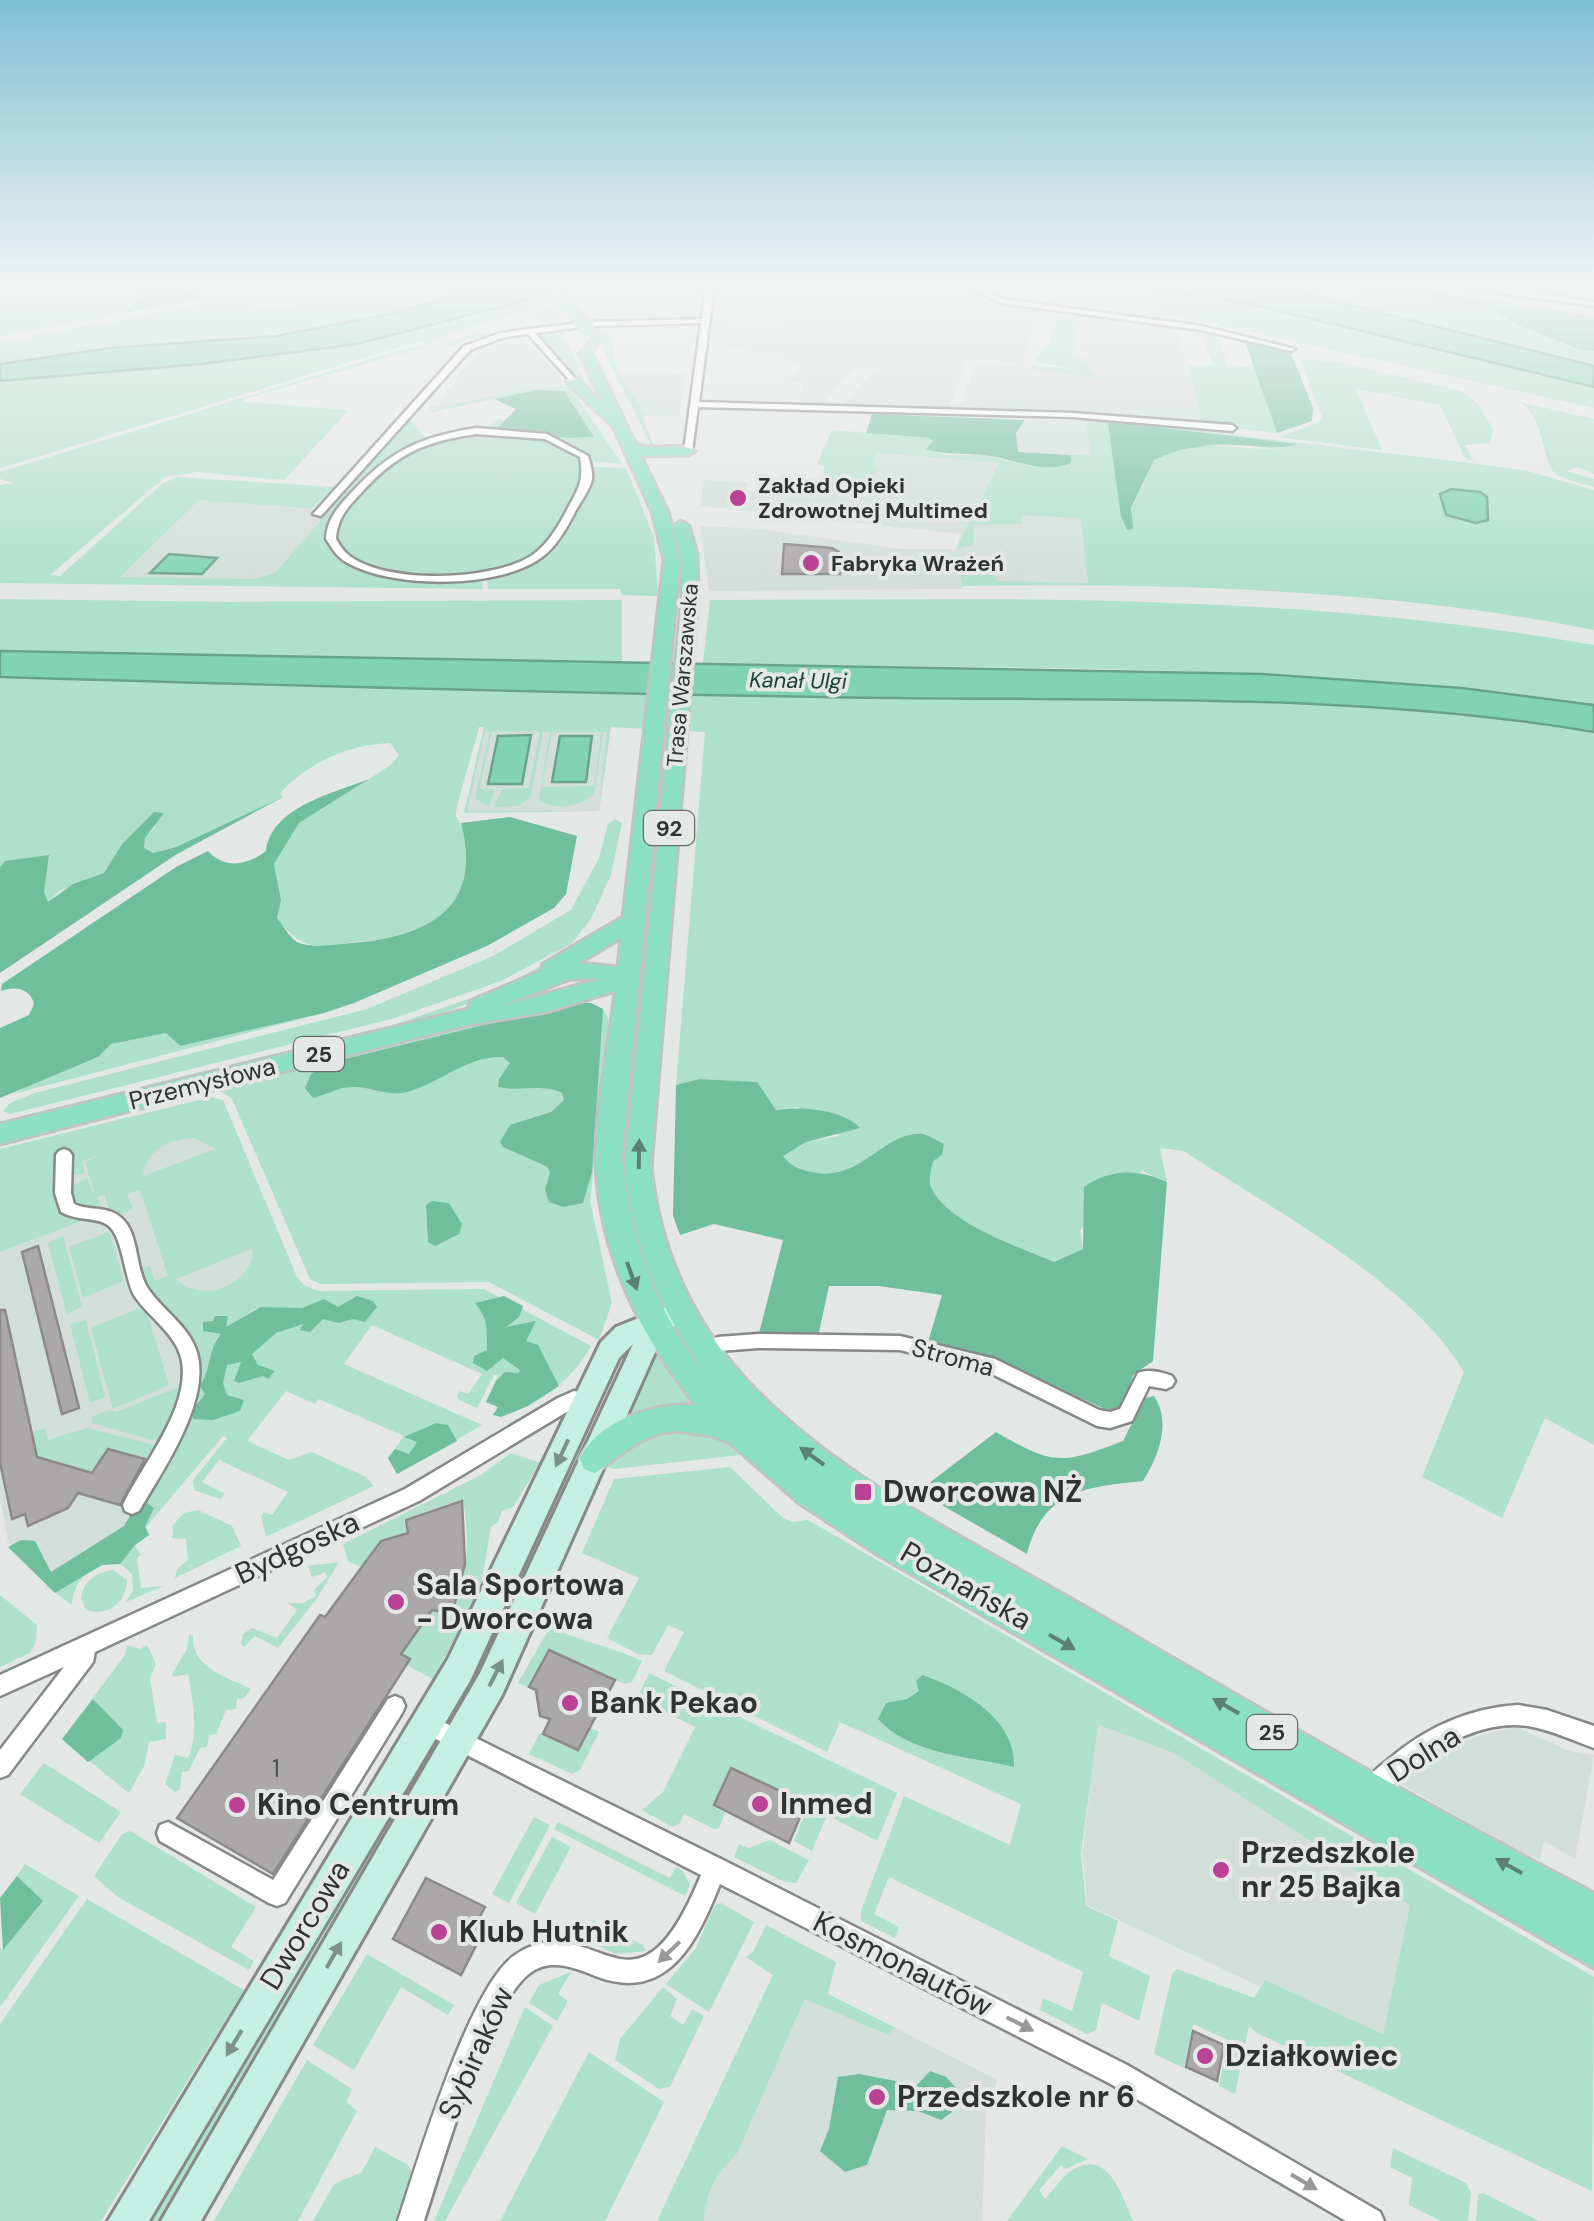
<svg xmlns="http://www.w3.org/2000/svg" width="1594" height="2221" font-family="'DM Sans',sans-serif">
	<style>
		.built { fill: #d2ded9 }
		.green { fill: #afe0cb; fill-rule: evenodd }
		.forest { fill: #6fbf9f }
		.water { fill: #82d3b3; stroke: #6aa38c; stroke-width: 2.5 }
		.lines { fill: none; stroke-linecap: round; stroke-linejoin: round }
		.canal { fill: #82d3b3; fill-rule: evenodd }
		.building { fill: #aba8aa; stroke: #8c898a; stroke-width: 2.5 }
		.street-casing { stroke: #868988; stroke-width: 5 }
		.secondary-casing { stroke: #868988; stroke-width: 6 }
		.primary-casing { stroke: #c1c2c2; stroke-width: 5 }
		.street { fill: #fff; fill-rule: evenodd }
		.secondary { fill: #c5efe2; fill-rule: evenodd }
		.primary { fill: #8be0c4; fill-rule: evenodd }
		.primary-bridge-casing { stroke: #c1c2c2; stroke-width: 16; stroke-linecap: butt }
		.primary-bridge { stroke: #8be0c4; stroke-width: 14 }
		.oneway { fill: #5a8174 }
		.oneway2 { fill: #7b918a }
		.oneway3 { fill: #989998 }
		.poi-dot { fill: #ba4194; stroke: #e3e7e5; stroke-width: 4 }
		.labels { text-anchor: middle; stroke-width: 8; stroke-linejoin: round; paint-order: stroke }
		.far-poi-label { font-size: 22px; font-weight: bold; fill: #313332; stroke: #e3e7e5; text-anchor: start }
		.far-street-label { font-size: 22px; fill: #313332; stroke: #e3e7e5 }
		.far-water-label { font-size: 22px; font-style: italic; fill: #1c4033; stroke: #e3e7e5 }
		.shield { fill: #e3e7e5; stroke: #666968; stroke-width: 2.5 }
		.shield-label { font-size: 22px; font-weight: bold; fill: #313332 }
		.street-label { font-size: 25px; fill: #313332; stroke: #e3e7e5 }
		.near-number-label { font-size: 25px; fill: #505050 }
		.near-poi-label { font-size: 30px; font-weight: bold; fill: #313332; stroke: #e3e7e5; text-anchor: start }
		.near-street-label { font-size: 30px; fill: #313332; stroke: #e3e7e5 }
	</style>
	<rect width="100%" height="100%" fill="#e3e7e5"/>
	<g class="built">
		<path d="M626,287H702L697,319L601,320L583,298Z"/>
		<path d="M753,287H965L996,303L1038,309L1021,364L968,357L949,408L843,405L876,368L861,365L837,386L824,404L799,403L802,383L790,381L803,363L782,360L785,355L711,344L713,322L793,327L771,320L777,307L752,305L754,296L743,293L751,292Z"/>
		<path d="M1063,312L1176,328L1202,424L1110,413L959,408L976,362L1103,378L1076,352L1077,321L1063,320Z"/>
		<path d="M523,337L564,381L560,386L430,411L428,406H438L460,372L480,352Z"/>
		<path d="M619,373L686,374L679,416H647Z"/>
		<path d="M1025,420L1086,421L1091,455L1017,453L1016,433Z"/>
		<path d="M824,449L1000,463L980,500L1087,514L1096,584L989,582L963,586V589L709,591L700,526L761,529L900,549H956L961,534L701,506L704,480L748,483L745,491L788,495L793,484L823,486L824,465L817,464Z"/>
		<path d="M199,500L329,511L275,573L266,576L255,579L119,578Z"/>
		<path d="M485,726L610,727L599,811L464,813Z"/>
		<path d="M218,1116L288,1293L153,1514L49,1584L8,1541L0,1497V1171Z"/>
		<path d="M1097,1725L1174,1753L1410,1904L1383,2034L1265,1980L1263,1988L1087,1905L1083,1852Z"/>
		<path d="M1516,1727L1569,1751L1594,1755L1575,1859L1544,1841L1540,1859L1516,1850L1398,1782L1432,1754L1484,1734Z"/>
		<path d="M806,1998L888,2035L894,2027L997,2080L986,2114L982,2221H704L705,2204L721,2169L737,2154Z"/>
	</g>
	<g class="green">
		<path d="M0,287H139L143,291L126,313L0,336Z"/>
		<path d="M346,287L457,294C309,345 153,340 0,364V342L230,299L274,310L356,290Z"/>
		<path d="M578,287H599L531,303L536,311L551,308L562,321L556,324L565,325L544,326L536,312L501,317L428,341L437,346L481,331V335L529,325L540,327L467,343L477,335L453,346L417,342L0,468V381L201,364L357,344Z"/>
		<path d="M1016,287H1138L1250,304L1594,387V408L1075,293Z"/>
		<path d="M1266,287H1345L1375,295L1490,307L1514,323L1580,350L1594,351V366Z"/>
		<path d="M1049,318L1078,321L1076,352L1103,379L1029,369L1032,365L1085,370L1033,362L1044,346H1048L1056,321Z"/>
		<path d="M567,329L561,339L569,345L586,386L607,414L542,343V334Z"/>
		<path d="M1199,329L1217,334L1228,366L1254,367L1277,433L1202,424L1187,365L1213,366Z"/>
		<path d="M594,330L611,334L617,369L647,416L642,417L654,445L661,449L651,446Z"/>
		<path d="M409,347L450,349H418L244,399L243,402L349,410L284,480L197,472L165,477L50,575L60,576L162,484L177,477L336,487L311,509L199,500L120,577L255,579L275,573L409,418L425,437L490,428L498,419L504,420L498,428L567,438L594,437L563,391L536,390L425,414C443,404 548,383 570,387L622,464L593,461L594,467L626,468L654,537L658,596L622,595L620,589H488L487,577L482,578L483,589L0,583V485L14,483L0,479V472Z"/>
		<path d="M1300,359L1338,362L1462,391L1477,403L1493,429L1490,443L1465,445L1473,460H1466L1440,405L1356,389L1382,450L1279,437L1319,422L1322,416Z"/>
		<path d="M1520,402L1594,419V474L1577,467L1566,471L1594,479V487C1582,483 1565,481 1555,473C1541,462 1547,421 1520,402Z"/>
		<path d="M1083,417L1478,464L1528,471L1594,490V630C1390,589 1168,583 962,586L956,555L991,559L996,581L1088,583L1081,518L1021,515V524L974,525L973,545L956,549L999,463L877,453L874,462L877,470L867,490L824,486V465L817,464L832,430L930,438L933,441L927,448L946,455H983L1030,466L1071,463V455H1091L1086,422L1075,421ZM1114,422L1294,444C1264,459 1182,430 1154,461C1150,465 1147,477 1144,483C1139,495 1131,505 1130,519L1108,424Z"/>
		<path d="M0,599L229,602L622,600V663L0,651Z"/>
		<path d="M1002,599C1203,601 1396,610 1594,645V705C1299,661 1000,670 703,663L710,600Z"/>
		<path d="M0,677C299,686 599,694 898,698C1130,701 1364,693 1594,732V1445L1545,1418L1502,1518L1422,1477L1464,1372C1409,1280 1274,1211 1184,1151L1160,1148L1167,1182L1142,1171L1080,1230L1083,1249L1054,1262C1021,1247 941,1222 930,1184C929,1177 932,1167 933,1160L942,1155L944,1144C938,1141 928,1135 921,1134C884,1132 863,1179 818,1173C802,1170 793,1168 782,1156L806,1142L840,1136L797,1107L776,1110L756,1082L699,1079L676,1085L705,732L611,727L599,811L607,732H603L594,794C579,807 555,811 539,800L550,732L543,731L530,798L518,806L495,807L498,796L504,789L529,788L540,732L492,731L479,789H495L489,807L475,798L490,732L485,731L467,811H590L464,813L484,727H479C476,742 455,806 456,816C457,821 462,825 463,830C479,910 427,937 357,942C313,946 306,953 276,918L281,900L274,864L299,823L391,765L399,755L390,743C348,745 309,762 280,793L283,797L176,847L153,853L144,848L145,838L157,825L122,844L104,873L59,891L48,903L44,892L5,861L0,867ZM552,732H601L594,786L542,787Z"/>
		<path d="M615,819L622,823L611,875L591,919L572,943L501,981L395,1018L10,1114L3,1111L10,1103L35,1093L367,1009L493,956L571,910L599,858L608,824Z"/>
		<path d="M570,951L576,952L499,991L431,1018L15,1122L6,1120L399,1023L497,989Z"/>
		<path d="M591,1003L603,1009L609,1020L590,1201L612,1303L599,1340L489,1282L321,1284L310,1279L232,1099L221,1091L0,1144L507,1017Z"/>
		<path d="M324,1013L13,1094L34,1082L98,1057L111,1044L166,1033L180,1046Z"/>
		<path d="M211,1097L223,1100L297,1277L304,1285L319,1291L484,1289L591,1346C571,1383 539,1402 501,1417L493,1415L498,1407L486,1402L498,1375H494L477,1408L459,1400L457,1395L460,1391L468,1394L482,1374L372,1325L344,1364L482,1425L397,1474L388,1458L404,1436L319,1399L315,1404L286,1391L247,1441L289,1460L312,1452L366,1477L374,1486L266,1537L261,1517L264,1512L272,1515L288,1492L219,1460L202,1482L225,1494L220,1499L194,1490L193,1480L227,1438L223,1436L146,1527L149,1535L135,1545L141,1555L137,1558L141,1588L163,1586L126,1602L133,1590L132,1574L120,1564C94,1561 73,1579 72,1605L46,1586L153,1514L151,1505L137,1507C163,1464 219,1382 184,1333C168,1312 146,1296 138,1270L150,1265L155,1281L168,1276L140,1190L127,1194L133,1209L115,1216L110,1214L105,1194L98,1197L102,1212L77,1211L68,1201V1188L87,1178L96,1199L85,1162L102,1154L82,1161L85,1173L76,1175L69,1170V1154L60,1155L61,1206L71,1216L87,1219L0,1252V1149ZM195,1138L216,1149L143,1176C145,1149 171,1139 195,1138ZM253,1248C254,1285 201,1305 176,1279ZM269,1308L222,1348L217,1399L206,1419L193,1418L192,1411L206,1394L200,1386C212,1368 207,1352 221,1334L203,1332V1323L213,1321L215,1316H228L225,1328L255,1309Z"/>
		<path d="M109,1232L124,1281L83,1298L69,1247Z"/>
		<path d="M63,1236L82,1306L67,1315L48,1243Z"/>
		<path d="M145,1306L169,1385L113,1409L91,1328Z"/>
		<path d="M86,1320L105,1397L90,1403L70,1324Z"/>
		<path d="M655,1347L707,1413L622,1422Z"/>
		<path d="M184,1385L168,1436L160,1442L91,1423L93,1416L109,1410L116,1412Z"/>
		<path d="M672,1425L718,1436L740,1455L615,1469L602,1466L611,1453Z"/>
		<path d="M45,1428L48,1440L87,1428L158,1446L149,1460L108,1449L92,1473L37,1457L32,1433Z"/>
		<path d="M511,1453L540,1463L513,1507L502,1511L498,1522L491,1527L480,1591L433,1679L406,1665L401,1654L423,1623L422,1608L452,1614C468,1575 470,1541 463,1499L404,1519L407,1532L380,1540L361,1567L348,1561L343,1544L479,1476Z"/>
		<path d="M730,1467L783,1518L793,1522L808,1520L1594,1977L1592,2191L1257,2033L1249,2026L1235,2094L1219,2086L1228,2040L1193,2024L1184,2068L1154,2054L1172,1974L1177,1969L1254,1998L1265,1980L1383,2034L1410,1905L1174,1753L1098,1725L1081,1854L1086,1906L1118,1921L1109,1956L1150,1976L1139,2021L1102,2003L1096,2030L1087,2034L1040,2010L1043,1998L1072,2011L1083,1972L889,1877L874,1914L899,1927L895,1938L861,1921V1911L904,1796L1010,1845L1021,1804L840,1722L827,1752L664,1671L684,1632L668,1625L652,1655L638,1654L607,1638L639,1578L582,1553L614,1479Z"/>
		<path d="M565,1472L576,1476L468,1700L463,1701L460,1695Z"/>
		<path d="M198,1510L232,1526L241,1546L175,1578L177,1569L188,1560L186,1539L172,1538L173,1525L184,1513Z"/>
		<path d="M339,1562L318,1597L278,1648L255,1636L244,1647L241,1644L243,1634L252,1628L277,1638L297,1610L288,1603H303L316,1596L314,1590L327,1577L325,1572L312,1577L308,1566Z"/>
		<path d="M113,1570L127,1580C126,1603 108,1617 86,1610L81,1598C83,1581 96,1572 113,1570Z"/>
		<path d="M0,1595L37,1625L36,1642L30,1653L0,1667Z"/>
		<path d="M550,1627C581,1641 612,1647 642,1661L632,1682L624,1684L549,1649L528,1687L518,1683Z"/>
		<path d="M189,1634L193,1636C191,1668 227,1677 251,1689L244,1698L237,1699L236,1709L226,1710L216,1734L209,1735L207,1747L200,1748L189,1771L182,1772L180,1789L175,1792L165,1784L175,1755L188,1758C199,1732 193,1701 188,1674L173,1677L172,1674L187,1649Z"/>
		<path d="M127,1645L140,1649L147,1645L156,1664L150,1678L157,1723L166,1722V1739L149,1742L144,1766L129,1793L62,1739L125,1655Z"/>
		<path d="M649,1673L897,1793L877,1841L827,1815L812,1851L794,1841L809,1804L731,1767L713,1806L725,1813L719,1828L714,1829L684,1814L679,1824L672,1827L642,1810L663,1792L695,1727L637,1698Z"/>
		<path d="M591,1728L599,1732L580,1770L572,1774L529,1754L540,1733L578,1751Z"/>
		<path d="M44,1763L121,1812L99,1843L20,1794Z"/>
		<path d="M419,1763L428,1765L165,2221H142Z"/>
		<path d="M534,1817L550,1825L509,1903L492,1894Z"/>
		<path d="M558,1822L670,1878L676,1867L683,1871L690,1885L685,1896L554,1829Z"/>
		<path d="M130,1831L256,1907L231,1947L254,1961L249,1970L118,1897L94,1876L122,1834Z"/>
		<path d="M552,1837L571,1847L535,1914L516,1903Z"/>
		<path d="M770,1840L809,1860L796,1883L785,1882L734,1857L739,1844L749,1848Z"/>
		<path d="M25,1864L79,1896L0,2007V1948L3,1949L43,1902L17,1876Z"/>
		<path d="M87,1899L244,1990L101,2221H0V2024Z"/>
		<path d="M721,1903L754,1922L709,2012L666,1984L696,1948L715,1905Z"/>
		<path d="M593,1920L643,1945L646,1951L615,1954L584,1939Z"/>
		<path d="M766,1925L836,1962L828,1994L894,2027L888,2035L805,1999L737,2154C717,2172 705,2194 704,2221H657L773,1975L746,1957L753,1952Z"/>
		<path d="M367,1954L454,2005L448,2015L401,1987L354,2070L313,2045Z"/>
		<path d="M571,1972L558,1994L568,2001L557,2021L529,2003L539,1985Z"/>
		<path d="M663,1987L677,1999L670,2016L683,2025L692,2009L704,2016L670,2087L659,2089L615,2060L620,2039Z"/>
		<path d="M525,2007L553,2026L445,2221H434Z"/>
		<path d="M589,2052L664,2102L605,2221H500Z"/>
		<path d="M307,2060L352,2089L346,2102L357,2111L298,2221H214Z"/>
		<path d="M1062,2146L1088,2159L1065,2169L1061,2165L1039,2190L1045,2199C1052,2192 1059,2181 1067,2174C1107,2143 1121,2194 1133,2221H1007Z"/>
		<path d="M375,2147L408,2165L411,2171L398,2221H313L334,2184L362,2172Z"/>
		<path d="M1393,2148L1466,2183L1471,2193L1468,2221H1441L1409,2205L1412,2178L1390,2167Z"/>
		<path d="M1483,2193L1539,2221H1476L1478,2195Z"/>
	</g>
	<g class="forest">
		<path d="M139,287H167L208,297L126,313L143,291Z"/>
		<path d="M1345,287H1405L1594,316V351L1580,350L1514,323L1490,307L1375,295Z"/>
		<path d="M1244,339L1291,353L1313,408L1312,421L1277,433Z"/>
		<path d="M536,390L564,391L594,437L567,438L497,428L516,409L494,399Z"/>
		<path d="M872,414L1025,420L1016,433L1018,452L1071,455V463C1042,475 1012,458 983,455C962,453 946,455 926,449L933,441L930,438L866,433Z"/>
		<path d="M1114,422L1297,444C1277,451 1254,445 1233,445C1206,444 1179,448 1154,460L1131,508L1133,529L1127,530L1121,516L1108,424Z"/>
		<path d="M369,779L299,823L274,864L281,900L277,918C282,924 290,938 297,942C312,949 336,944 352,943C425,937 484,910 461,823L510,817L577,836L566,894L554,908L487,946L354,1003L324,1013L180,1046L166,1033L111,1044L98,1057L0,1098V1028L29,1015L34,1004C30,988 15,986 1,991L2,984L176,867L208,851C225,870 248,865 266,851C271,807 334,793 369,779Z"/>
		<path d="M283,797L177,854L0,973V867L5,861L49,855L44,892L48,902L73,884L104,873L122,844L154,812L164,813L145,838L144,848L153,853L176,847Z"/>
		<path d="M577,1002L591,1003L603,1009L592,1172L583,1203L563,1207L549,1202L545,1190L550,1172L546,1166L503,1147L500,1142L510,1125L551,1112L564,1100L562,1093C541,1083 520,1092 498,1087L499,1079L510,1063L503,1057C468,1055 440,1083 407,1092C387,1097 371,1086 352,1087C338,1087 326,1095 313,1098L305,1088L311,1074L329,1063Z"/>
		<path d="M699,1079L757,1082L776,1110C800,1106 843,1109 860,1128L806,1142L783,1156C792,1168 802,1170 818,1173C863,1179 885,1131 922,1134C928,1135 938,1141 944,1144L942,1155L933,1161C932,1167 929,1177 930,1184C942,1222 1020,1247 1054,1262L1083,1249L1084,1187C1111,1168 1139,1169 1167,1182L1153,1361L1133,1375L1124,1403L1118,1409H1105L1017,1370L928,1342L942,1295L879,1286H829L818,1337H758L783,1240L714,1224L680,1235L673,1216L676,1085Z"/>
		<path d="M432,1201L449,1203L462,1224L459,1234L435,1246L428,1242L426,1205Z"/>
		<path d="M357,1296L373,1301L377,1307L365,1322L353,1319L339,1323L323,1319L310,1332L300,1330L303,1324L276,1333L252,1354L258,1365L275,1371L268,1379L263,1376L239,1383L234,1381L241,1362L227,1365L223,1383L227,1395L244,1400L240,1411L213,1420L193,1419L192,1411L205,1394L200,1386C212,1368 207,1351 221,1334L203,1331V1322L213,1321L215,1316H228L226,1327L261,1307L302,1308L324,1299L338,1307Z"/>
		<path d="M504,1296L523,1306L519,1317L506,1327L536,1321L526,1341L538,1345L559,1386L528,1406L501,1417L493,1415L498,1407L486,1402L496,1381L505,1372L519,1373L520,1370L503,1358L487,1371L473,1363L474,1356L487,1350C486,1327 490,1323 475,1303Z"/>
		<path d="M1154,1396C1172,1423 1158,1457 1143,1481C1086,1487 1043,1490 1027,1554L933,1500L924,1487L996,1432C1053,1465 1061,1465 1123,1441L1145,1398Z"/>
		<path d="M436,1423L448,1425L457,1441L397,1474L388,1458L395,1449L409,1454L417,1442L404,1437Z"/>
		<path d="M147,1503L154,1508L145,1527L149,1535L135,1545L120,1564L102,1565L55,1593L8,1547L21,1540L35,1541L51,1572L124,1526L134,1509Z"/>
		<path d="M922,1675C961,1688 1017,1719 1014,1767C970,1756 910,1755 878,1719L886,1703L907,1699L919,1691L916,1681Z"/>
		<path d="M93,1699L123,1730L121,1738L88,1762L62,1739Z"/>
		<path d="M17,1876L43,1901L3,1950L0,1898Z"/>
		<path d="M930,2071L946,2077L959,2091L951,2113L941,2120L918,2111L887,2110L867,2165L845,2172L820,2151L829,2129L838,2077L859,2074L917,2085Z"/>
	</g>
	<g class="water">
		<path d="M484,287H578L357,344L201,364L0,381V364L111,348L276,336L400,312Z"/>
		<path d="M1138,287H1266L1294,291L1594,366V387L1250,304Z"/>
		<path d="M1451,489L1480,492L1487,497L1488,520L1476,523L1446,515L1440,494Z"/>
		<path d="M169,554L217,558L202,574L150,573Z"/>
		<path d="M0,651L1263,674L1462,688L1594,705V732C1364,693 1130,701 898,698C599,694 299,686 0,677Z"/>
		<path d="M531,735L522,784H488L498,736Z"/>
		<path d="M560,736H592L586,782H552Z"/>
	</g>
	<g class="lines">
		<path class="canal" d="M397,287H423L486,293L482,295Z"/>
	</g>
	<g class="building">
		<path d="M784,544L832,548L839,552L840,574H782Z"/>
		<path d="M38,1246L79,1408L62,1414L22,1252Z"/>
		<path d="M0,1310H5L37,1457L92,1473L108,1449L145,1459L120,1505L78,1493L68,1508L28,1526L25,1514L12,1519L0,1462Z"/>
		<path d="M462,1501L465,1564L452,1614L432,1610L401,1654L410,1659L273,1874L177,1818L320,1615L325,1617L381,1541L408,1533L406,1520Z"/>
		<path d="M549,1650L615,1680L578,1750L543,1734L550,1719L540,1716L536,1690L529,1687Z"/>
		<path d="M731,1768L806,1803L789,1843L714,1805Z"/>
		<path d="M426,1878L485,1907L477,1922L486,1926L461,1975L393,1939Z"/>
		<path d="M1193,2031L1224,2045L1217,2081L1186,2067Z"/>
	</g>
	<g class="lines">
		<defs>
			<g id="street">
				<path d="M706,287H714L699,402L1073,413L1232,425L1236,428L1232,431L1073,417L698,407L692,451L688,454L684,451L701,323L590,326L535,333L576,380L577,382L573,384L528,334L505,337L470,350L321,516L313,514L464,346L501,333L529,329L590,322L702,319Z"/>
				<path d="M969,287H977L1003,299L1201,326L1295,349L1291,351L1201,330L1001,303Z"/>
				<path d="M1457,287L1506,288L1594,302V306Z"/>
				<path d="M476,428L547,434L588,456C590,462 593,473 592,479C590,490 579,504 574,514C566,529 556,547 542,557C501,589 391,589 346,562C337,557 332,548 326,539C327,518 339,506 352,492C391,450 420,437 476,428ZM476,434L545,439L580,457C584,481 579,487 568,508C559,525 548,545 531,556C491,581 390,584 351,557C344,552 340,546 336,539C337,518 348,507 361,493C396,454 425,441 476,434Z"/>
				<path d="M64,1149L69,1151L72,1155L71,1193L74,1204C86,1210 99,1207 112,1212C141,1224 133,1264 147,1287C161,1309 185,1323 195,1347C215,1396 163,1470 139,1511L132,1514L125,1511L123,1505C142,1464 200,1397 178,1349C168,1328 146,1314 134,1295C124,1277 123,1233 106,1224C94,1217 77,1221 61,1212L55,1193L56,1155L59,1151Z"/>
				<path d="M758,1334L900,1336L995,1359L1099,1410L1110,1412L1120,1409L1138,1373C1148,1369 1162,1372 1172,1376L1175,1381L1172,1386L1166,1389L1149,1386L1132,1421L1110,1428L1097,1426L986,1371L900,1350L758,1348L719,1351L705,1356L699,1354L696,1349L699,1344L718,1337Z"/>
				<path d="M574,1391L592,1395L595,1401L592,1407L570,1410L419,1501L95,1652L93,1662L8,1775L0,1778V1750L64,1667L0,1696V1675L405,1489L558,1398Z"/>
				<path d="M395,1696L402,1699L405,1706L402,1713L285,1903L277,1906L269,1903L160,1841L157,1833L160,1825L168,1822L273,1880L388,1699Z"/>
				<path d="M1518,1705L1547,1710L1594,1726V1748C1572,1740 1551,1730 1528,1726C1486,1720 1446,1742 1414,1766C1400,1776 1388,1793 1372,1800L1364,1797L1361,1789C1366,1777 1377,1768 1388,1760C1425,1728 1469,1708 1518,1705Z"/>
				<path d="M427,1714L723,1860L1127,2065L1380,2212L1384,2221H1346L1109,2083L720,1884C698,1939 669,2003 598,1977C578,1969 553,1958 533,1971C488,1999 442,2167 424,2221H398C417,2164 469,1986 515,1955C595,1901 633,2042 701,1875L420,1731L417,1724L420,1717Z"/>
			</g>
			<path id="secondary" d="M669,1306L678,1309L682,1317L678,1325L665,1330L502,1695L201,2221H161L480,1673L633,1344L619,1358L470,1681L149,2221H108L448,1659L601,1342L616,1327Z"/>
			<g id="primary">
				<path d="M545,287H557L585,317V323H577Z"/>
				<path d="M593,337L599,341L592,353L636,445C655,451 679,441 695,451L688,455L641,456L668,512L680,560L622,1157C630,1240 655,1313 709,1378C662,1314 632,1247 625,1167L682,597L681,554L673,526L681,521L689,526L697,554L698,597L651,1167C660,1252 694,1326 754,1388C848,1484 972,1541 1087,1608C1254,1705 1422,1804 1594,1893V1968L875,1553L799,1503L730,1443L712,1436L678,1431L660,1433L637,1443L595,1473L584,1469L580,1459C598,1419 656,1403 696,1405C640,1336 598,1251 596,1160C596,1104 609,1046 615,991L546,1012L462,1026L0,1144V1124L468,1009L470,1001L541,971L543,964L623,917L664,560L652,512L614,428L566,382L578,379L604,406L580,353ZM621,938L618,967L579,963ZM570,979H601L501,1006Z"/>
			</g>
		</defs>
		<use href="#street" class="street-casing"/>
		<use href="#secondary" class="secondary-casing"/>
		<use href="#primary" class="primary-casing"/>
		<use href="#street" class="street"/>
		<use href="#secondary" class="secondary"/>
		<use href="#primary" class="primary"/>
		<defs>
			<path id="primary-bridge" d="M581,320L587,329"/>
		</defs>
		<use href="#primary-bridge" class="primary-bridge-casing"/>
		<use href="#primary-bridge" class="primary-bridge"/>
	</g>
	<defs><path id="oneway-solid" d="M-6-.8H1V-3.2L6.5 0L1 3.2V.8H-6Z" transform="scale(2.5)"/></defs>
	<g class="oneway">
		<use href="#oneway-solid" transform="translate(639 1154) rotate(-89)"/>
		<use href="#oneway-solid" transform="translate(632 1276) rotate(70)"/>
		<use href="#oneway-solid" transform="translate(812 1456) rotate(-144)"/>
		<use href="#oneway-solid" transform="translate(1062 1642) rotate(30)"/>
		<use href="#oneway-solid" transform="translate(1226 1706) rotate(-150)"/>
		<use href="#oneway-solid" transform="translate(1509 1866) rotate(-151)"/>
	</g>
	<g class="oneway2">
		<use href="#oneway-solid" transform="translate(562 1453) rotate(115)"/>
		<use href="#oneway-solid" transform="translate(496 1673) rotate(-63)"/>
		<use href="#oneway-solid" transform="translate(334 1955) rotate(-60)"/>
		<use href="#oneway-solid" transform="translate(234 2043) rotate(121)"/>
	</g>
	<g class="oneway3">
		<use href="#oneway-solid" transform="translate(669 1952) rotate(136)"/>
		<use href="#oneway-solid" transform="translate(1020 2024) rotate(27)"/>
		<use href="#oneway-solid" transform="translate(1304 2182) rotate(30)"/>
	</g>
	<linearGradient id="sky" x2="0" y2="1"><stop stop-color="#7fc0d3"/><stop offset="0.48" stop-color="#f2f4f3"/><stop offset="1" stop-color="#f2f4f3" stop-opacity="0"/></linearGradient>
	<rect width="1594" height="597" fill="url(#sky)"/>
	<g class="poi-dot">
		<circle cx="738" cy="498" r="10"/>
		<circle cx="811" cy="563" r="10"/>
		<rect x="853" y="1482" width="20" height="20" rx="5"/>
		<circle cx="396" cy="1602" r="10"/>
		<circle cx="570" cy="1703" r="10"/>
		<circle cx="760" cy="1804" r="10"/>
		<circle cx="237" cy="1805" r="10"/>
		<circle cx="1221" cy="1870" r="10"/>
		<circle cx="439" cy="1932" r="10"/>
		<circle cx="1205" cy="2056" r="10"/>
		<circle cx="877" cy="2097" r="10"/>
	</g>
	<g class="labels">
		<g class="far-poi-label">
			<text x="758" y="493">Zakład Opieki<tspan x="758" dy="25">Zdrowotnej Multimed</tspan></text>
			<text x="831" y="571">Fabryka Wrażeń</text>
		</g>
		<g class="far-street-label">
			<text transform="translate(682 675) rotate(-85)" y="8">Trasa Warszawska</text>
		</g>
		<g class="far-water-label">
			<text transform="translate(798 680) rotate(1)" y="8">Kanał Ulgi</text>
		</g>
		<g class="shield">
			<rect x="644" y="811" width="50" height="34" rx="8"/>
			<rect x="294" y="1037" width="50" height="34" rx="8"/>
			<rect x="1247" y="1715" width="50" height="34" rx="8"/>
		</g>
		<g class="shield-label">
			<text x="669" y="836">92</text>
			<text x="319" y="1062">25</text>
			<text x="1272" y="1740">25</text>
		</g>
		<g class="street-label">
			<text transform="translate(202 1083) rotate(-14)" y="9">Przemysłowa</text>
			<text transform="translate(953 1357) rotate(15)" y="9">Stroma</text>
		</g>
		<g class="near-number-label">
			<text x="276" y="1777">1</text>
		</g>
		<g class="near-poi-label">
			<text x="883" y="1502">Dworcowa NŻ</text>
			<text x="416" y="1595">Sala Sportowa<tspan x="416" dy="34">- Dworcowa</tspan></text>
			<text x="590" y="1713">Bank Pekao</text>
			<text x="780" y="1814">Inmed</text>
			<text x="257" y="1815">Kino Centrum</text>
			<text x="1241" y="1863">Przedszkole<tspan x="1241" dy="34">nr 25 Bajka</tspan></text>
			<text x="459" y="1942">Klub Hutnik</text>
			<text x="1225" y="2066">Działkowiec</text>
			<text x="897" y="2107">Przedszkole nr 6</text>
		</g>
		<g class="near-street-label">
			<text transform="translate(297 1548) rotate(-25)" y="10">Bydgoska</text>
			<text transform="translate(966 1586) rotate(30)" y="10">Poznańska</text>
			<text transform="translate(1424 1754) rotate(-32)" y="10">Dolna</text>
			<text transform="translate(305 1925) rotate(-59)" y="10">Dworcowa</text>
			<text transform="translate(903 1964) rotate(27)" y="10">Kosmonautów</text>
			<text transform="translate(476 2053) rotate(-66)" y="10">Sybiraków</text>
		</g>
	</g>
</svg>
